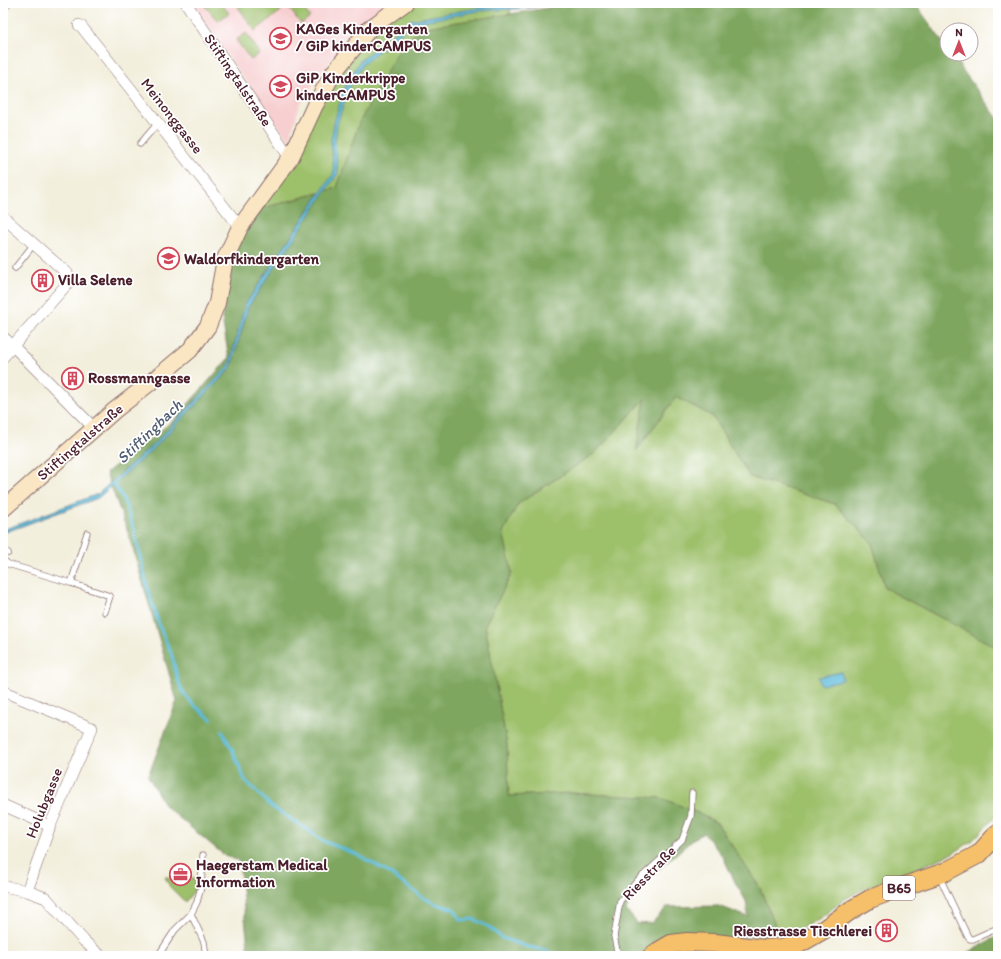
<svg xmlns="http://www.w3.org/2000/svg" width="1001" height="959" font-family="Itim,sans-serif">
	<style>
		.built { fill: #f7cfd0 }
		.green { fill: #9dc06a; stroke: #74704a }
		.forest { fill: #7ea65e; stroke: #646244; fill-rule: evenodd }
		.water { fill: #5cbcda; stroke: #536e82 }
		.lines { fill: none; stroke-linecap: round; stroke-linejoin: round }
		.stream { stroke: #5cbcda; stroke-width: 3 }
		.lane-casing { stroke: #856869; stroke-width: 7 }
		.street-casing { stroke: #856869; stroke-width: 12 }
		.secondary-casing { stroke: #856869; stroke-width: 18 }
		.primary-casing { stroke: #856869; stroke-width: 20 }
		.lane { stroke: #fff; stroke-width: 5.5 }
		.street { stroke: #fff; stroke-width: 11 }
		.secondary { stroke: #fbe6c4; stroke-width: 16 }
		.primary { stroke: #f6c06b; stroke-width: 18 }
		.labels { text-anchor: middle; stroke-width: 3.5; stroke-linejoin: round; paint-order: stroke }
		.shield { fill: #fff; stroke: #80626b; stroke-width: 1 }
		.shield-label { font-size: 14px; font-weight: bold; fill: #4a1f2b }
		.poi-label { font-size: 15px; font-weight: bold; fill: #4a1f2b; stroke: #fff; text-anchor: start }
		.street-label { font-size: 15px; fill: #4a1f2b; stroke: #fff }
		.water-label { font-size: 16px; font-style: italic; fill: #515e71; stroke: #fff }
	</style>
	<rect width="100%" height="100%" fill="#fff"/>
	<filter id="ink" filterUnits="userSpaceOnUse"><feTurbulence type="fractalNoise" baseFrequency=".025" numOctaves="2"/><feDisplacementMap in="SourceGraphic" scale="8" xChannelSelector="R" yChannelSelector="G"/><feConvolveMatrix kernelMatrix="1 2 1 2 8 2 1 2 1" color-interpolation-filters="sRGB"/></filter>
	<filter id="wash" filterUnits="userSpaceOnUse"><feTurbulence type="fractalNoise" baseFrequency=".012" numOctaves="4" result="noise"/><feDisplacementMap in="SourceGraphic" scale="16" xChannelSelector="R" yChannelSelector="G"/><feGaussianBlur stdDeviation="0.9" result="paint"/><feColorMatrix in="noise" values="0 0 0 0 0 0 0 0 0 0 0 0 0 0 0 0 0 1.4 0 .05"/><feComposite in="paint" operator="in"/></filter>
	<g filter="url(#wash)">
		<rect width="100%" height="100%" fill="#f3efdd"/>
		<path class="built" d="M191,3H390L365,22L345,40L300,104L289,141L235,66Z"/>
		<g class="green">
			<path d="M202,3H226L223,6L229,13L218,21Z"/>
			<path d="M243,3H275L281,11L255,31L238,7Z"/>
			<path d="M287,3H299L310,17L301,24L286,4Z"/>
			<path d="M405,3H509L511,14L420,28L359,123L337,188L259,209L300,157L294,148L334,72Z"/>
			<path d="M246,33L260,53L251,60L236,40Z"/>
			<path d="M676,397L712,416L750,477L835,504L872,543L885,588L998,648V814L972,841L955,852L925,865L862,890L845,899L820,918L800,929L781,934L778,933L760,888L717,823L698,813L661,798L570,793L508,796L507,745L485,625L512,573L503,532L518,504L595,453L646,398L637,450Z"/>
			<path d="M165,877L195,879V890L185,902L170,887Z"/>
			<path d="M680,949L734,952L735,956H662Z"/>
		</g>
		<g class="forest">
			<path d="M580,3H884L917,6L947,48V54H951L998,119V648L885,588L872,543L835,504L750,477L712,416L676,397L636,451L645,399L595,453L518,504L503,532L512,573L485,625L507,745L509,796L570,793L661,798L698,813L717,823L760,888L778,933L656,948L644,956H249L239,861L224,855L165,806L148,776L177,701L129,535L111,486L155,447L231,368L248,307L325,191L337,188L359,123L395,56L420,28ZM704,833L723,857L735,882L746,901L748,917L719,906L667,907L652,923L638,924L626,910L641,885L693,839Z"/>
			<path d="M320,193L245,305L229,366L153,445L110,484L106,473L175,419L229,358L222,318L236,247L259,209Z"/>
			<path d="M998,936V956H962Z"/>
		</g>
		<g class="water">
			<path d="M538,3H551L531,8L479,11L412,23L363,64L348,90L337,125L335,142L338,173L248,307L231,368L155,447L98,498L3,533V530L98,494L153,445L229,366L245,305L334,173L331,141L334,123L344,89L360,61L410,20L478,8L529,5Z"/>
			<path d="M841,672L843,680L821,685L819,677Z"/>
		</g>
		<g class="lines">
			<g class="stream">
				<path d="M113,483C130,503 137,543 143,569C147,589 154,610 161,630C164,638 168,645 171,653C175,664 176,678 181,688C188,702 200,710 211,719"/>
				<path d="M222,731L232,749L245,780L272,807L311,832L321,840L358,855L389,873L422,897L436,904L454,909L461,920L474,919L489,927L502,938L528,947L546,950L555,956"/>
			</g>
		</g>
	</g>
	<g filter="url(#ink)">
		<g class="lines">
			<defs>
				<g id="lane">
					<path d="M140,144L158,123"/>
					<path d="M15,268L34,244"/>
					<path d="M3,549L8,553"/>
					<path d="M3,560L8,564L71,583L110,596L105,612"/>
					<path d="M71,583L87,533"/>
					<path d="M939,876L968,937L970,939H973L998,928"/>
					<path d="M191,914L197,902L201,887L203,855"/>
					<path d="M158,956L175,930L191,914L204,942L206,956"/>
					<path d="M618,956L614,936L620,901L637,881L682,840L691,816L692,793"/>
				</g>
				<g id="street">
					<path d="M186,3L286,152L291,157"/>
					<path d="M3,6L6,3"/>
					<path d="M79,25L81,26L240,227"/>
					<path d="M3,217L67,273L69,279L67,284L3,357"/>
					<path d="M3,337L13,346L94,428"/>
					<path d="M3,691L92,728L50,826L27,891"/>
					<path d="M3,805L50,826"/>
					<path d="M3,886L27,891L46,898L84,941L101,956"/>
				</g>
				<path id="secondary" d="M3,509L115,410L165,371L190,350L208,326L217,303L225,259L240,227L291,157L315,105L334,72L369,29L405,3"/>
				<path id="primary" d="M652,956L659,951L671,944L687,942L715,943L764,949L782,948L799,944L823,930L851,910L870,899L902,887L945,872L979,854L998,833"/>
			</defs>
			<use href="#lane" class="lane-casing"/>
			<use href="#street" class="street-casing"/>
			<use href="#secondary" class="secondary-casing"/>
			<use href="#primary" class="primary-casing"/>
			<use href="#lane" class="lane"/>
			<use href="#street" class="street"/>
			<use href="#secondary" class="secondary"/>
			<use href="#primary" class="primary"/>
		</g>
	</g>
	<defs>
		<symbol id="school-ring" viewBox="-11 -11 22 22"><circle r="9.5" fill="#fff" stroke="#d1495b" stroke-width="1.5"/><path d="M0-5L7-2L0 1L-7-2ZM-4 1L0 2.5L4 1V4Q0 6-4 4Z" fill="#d1495b"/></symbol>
		<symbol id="building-ring" viewBox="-11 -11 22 22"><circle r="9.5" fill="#fff" stroke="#d1495b" stroke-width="1.5"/><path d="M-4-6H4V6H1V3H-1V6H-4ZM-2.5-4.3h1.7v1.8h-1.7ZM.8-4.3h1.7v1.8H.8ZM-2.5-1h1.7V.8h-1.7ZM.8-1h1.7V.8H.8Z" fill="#d1495b"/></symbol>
		<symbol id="office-ring" viewBox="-11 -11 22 22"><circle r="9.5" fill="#fff" stroke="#d1495b" stroke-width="1.5"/><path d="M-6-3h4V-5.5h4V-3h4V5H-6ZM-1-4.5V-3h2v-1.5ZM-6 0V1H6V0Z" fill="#d1495b"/></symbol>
	</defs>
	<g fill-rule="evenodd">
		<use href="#school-ring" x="268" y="26" width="25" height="25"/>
		<use href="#school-ring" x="268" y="74" width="25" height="25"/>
		<use href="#school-ring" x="156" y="246" width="25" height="25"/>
		<use href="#building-ring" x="30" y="268" width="25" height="25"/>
		<use href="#building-ring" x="60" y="366" width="25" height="25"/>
		<use href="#office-ring" x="168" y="862" width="25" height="25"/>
		<use href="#building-ring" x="874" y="918" width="25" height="25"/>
	</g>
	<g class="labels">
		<rect class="shield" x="883" y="876" width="32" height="24" rx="3"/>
		<g class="shield-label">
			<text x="899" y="893">B65</text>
		</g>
		<g class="poi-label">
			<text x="296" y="34">KAGes Kindergarten<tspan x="296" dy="17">/ GiP kinderCAMPUS</tspan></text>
			<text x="296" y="83">GiP Kinderkrippe<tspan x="296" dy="17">kinderCAMPUS</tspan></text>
			<text x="184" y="264">Waldorfkindergarten</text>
			<text x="58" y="285">Villa Selene</text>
			<text x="88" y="383">Rossmanngasse</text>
			<text x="196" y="870">Haegerstam Medical<tspan x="196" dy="17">Information</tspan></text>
			<text x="872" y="936" text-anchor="end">Riesstrasse Tischlerei</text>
		</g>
		<g class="street-label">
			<text transform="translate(238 80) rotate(56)" y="5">Stiftingtalstraße</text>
			<text transform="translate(172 116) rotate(52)" y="5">Meinonggasse</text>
			<text transform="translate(80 442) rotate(-41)" y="5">Stiftingtalstraße</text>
			<text transform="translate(44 803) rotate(-68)" y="5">Holubgasse</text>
			<text transform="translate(649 873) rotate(-46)" y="5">Riesstraße</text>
		</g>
		<g class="water-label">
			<text transform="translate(149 431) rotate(-44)" y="6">Stiftingbach</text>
		</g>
	</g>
	<rect width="1001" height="959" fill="none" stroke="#fff" stroke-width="16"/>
	<g transform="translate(959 42)"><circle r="19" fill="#ffffff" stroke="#b7a5aa"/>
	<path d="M0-3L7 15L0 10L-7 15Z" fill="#d1495b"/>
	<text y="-6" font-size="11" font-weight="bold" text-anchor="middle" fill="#4a1f2b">N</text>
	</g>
</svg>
